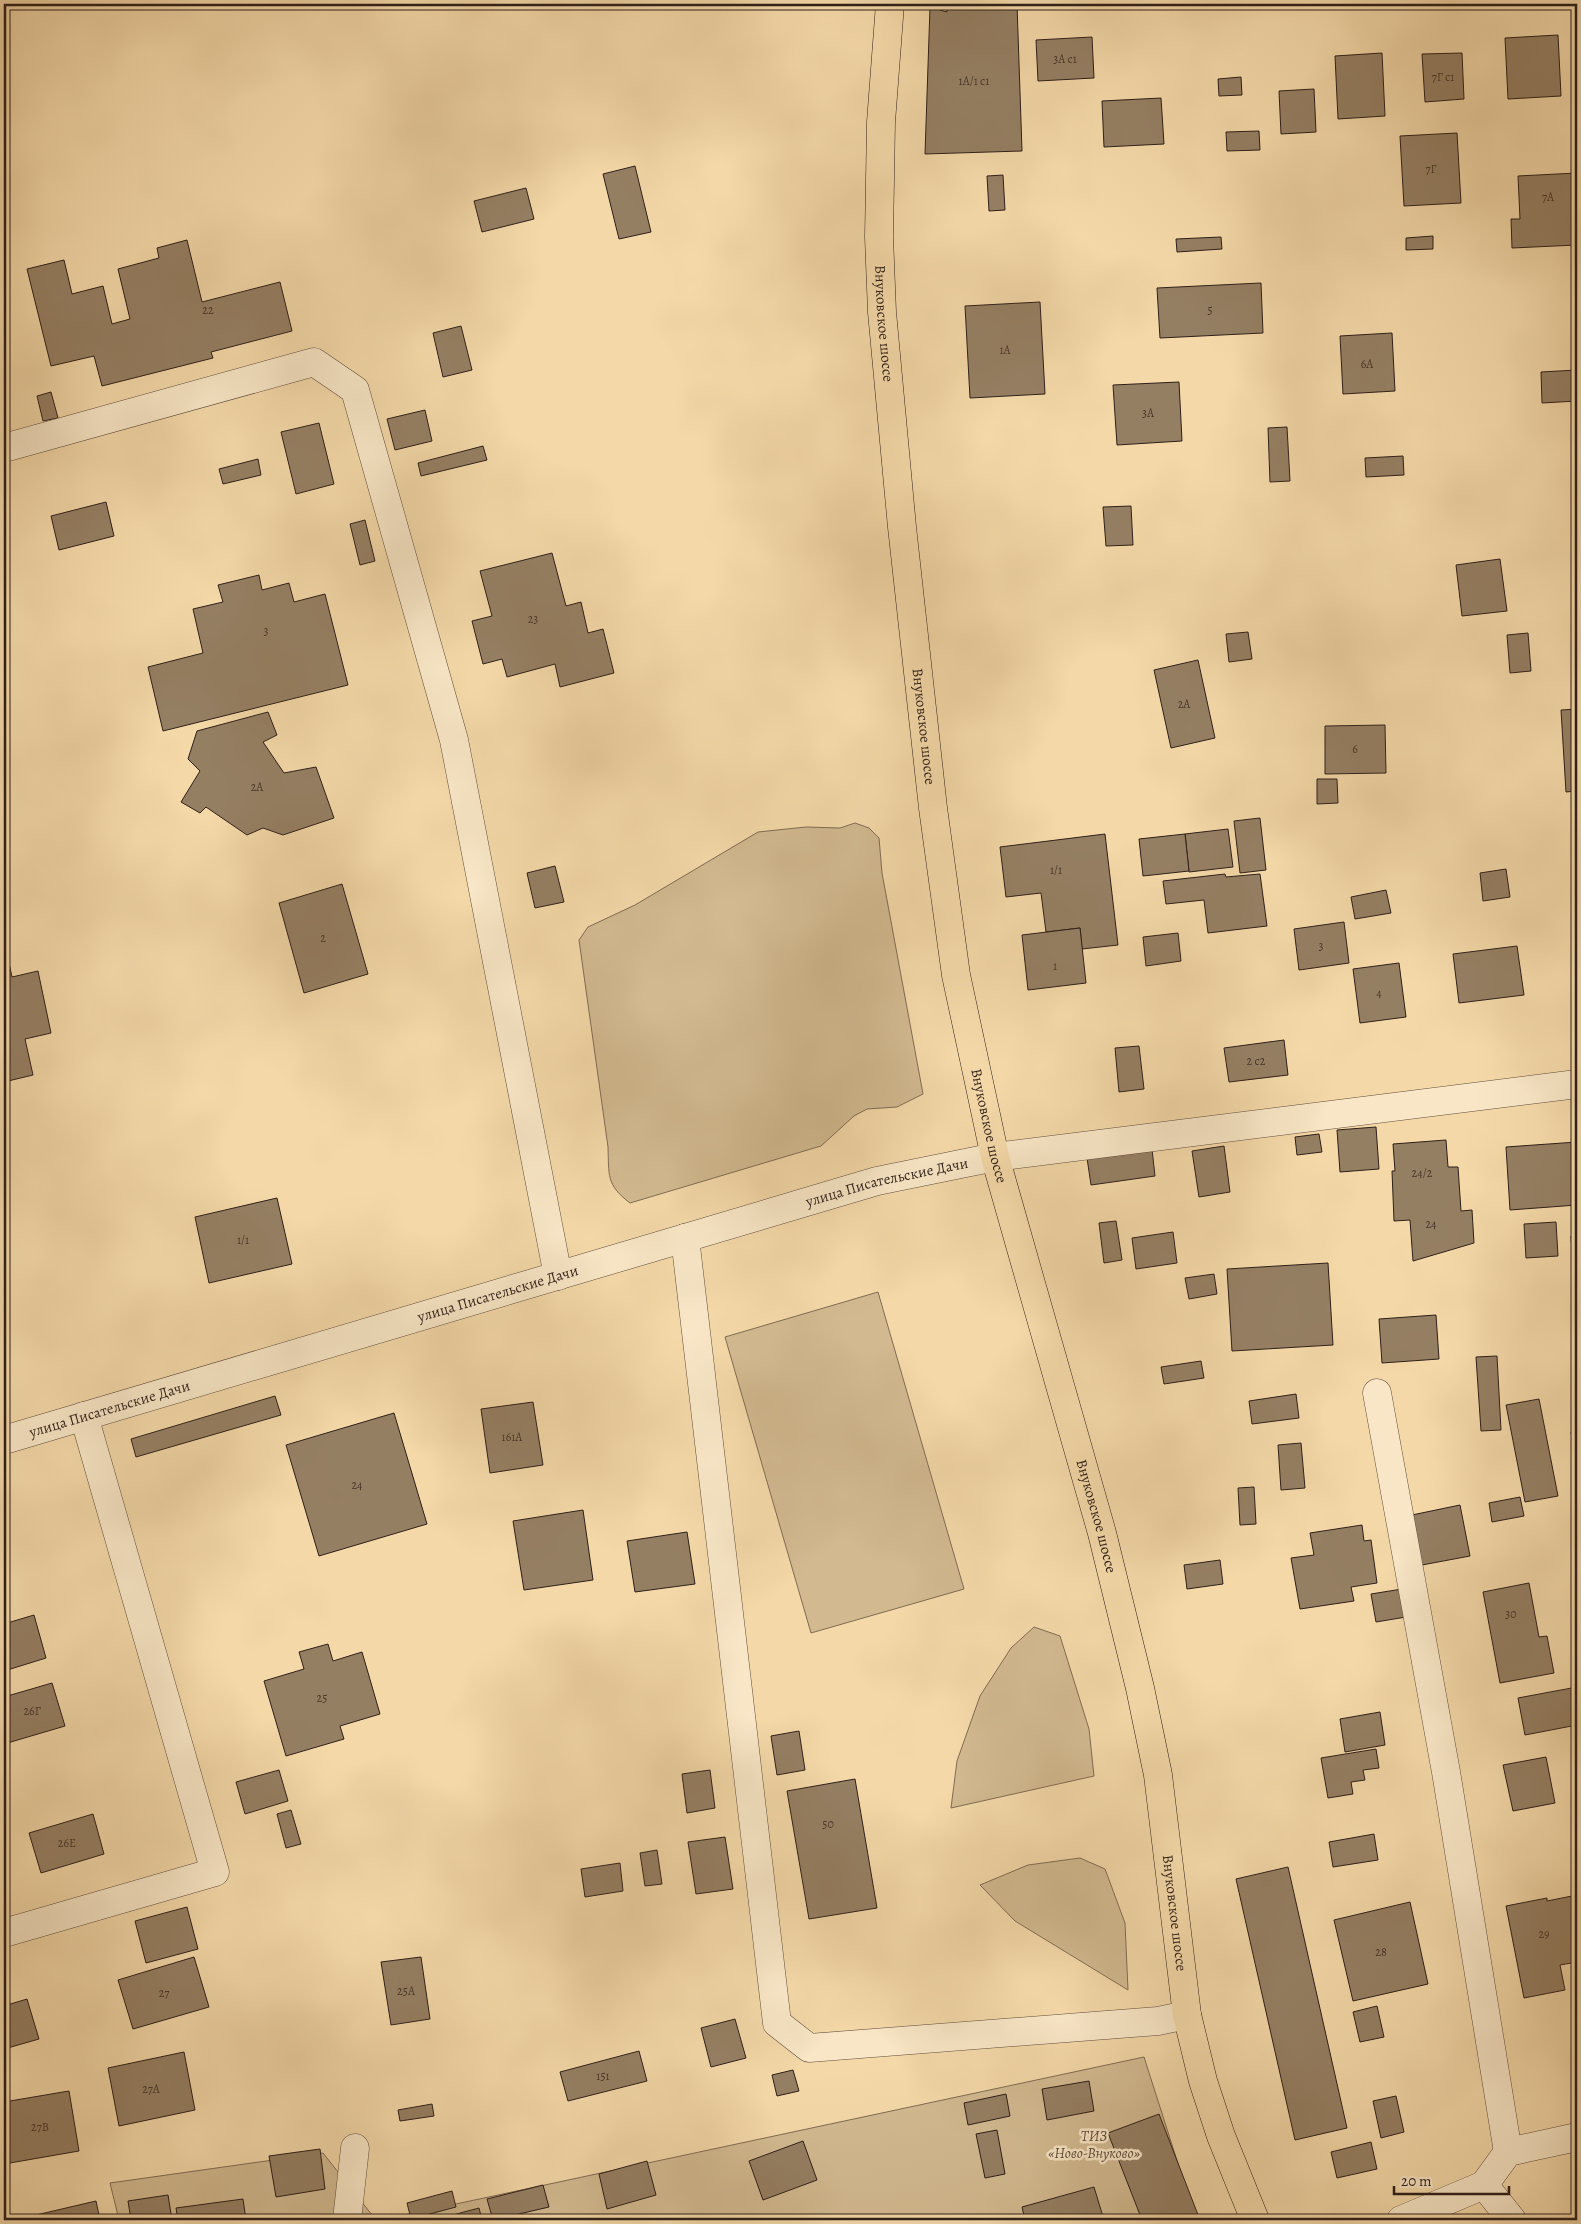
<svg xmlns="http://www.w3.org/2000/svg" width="1581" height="2224" font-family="Alegreya,serif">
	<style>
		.green { fill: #d2b990; stroke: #806c54 }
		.building { fill: #957f63; stroke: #2e1f19 }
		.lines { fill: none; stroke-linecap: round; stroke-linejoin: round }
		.minor-casing { stroke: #604d3d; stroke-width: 29 }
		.major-casing { stroke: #2e1f19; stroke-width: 29 }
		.minor { stroke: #f8e6c6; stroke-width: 28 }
		.major { stroke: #f4d8a8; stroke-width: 28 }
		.labels { text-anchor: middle; stroke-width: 5; stroke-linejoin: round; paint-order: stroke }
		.number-label { font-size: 12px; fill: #48372c }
		.street-label { font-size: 15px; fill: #2e1f19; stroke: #f8e6c6 }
		.park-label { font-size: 15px; font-style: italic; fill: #5f4d3d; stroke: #f8e6c6 }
	</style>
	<rect width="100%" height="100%" fill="#f4d8a8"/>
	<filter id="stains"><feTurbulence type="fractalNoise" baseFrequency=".004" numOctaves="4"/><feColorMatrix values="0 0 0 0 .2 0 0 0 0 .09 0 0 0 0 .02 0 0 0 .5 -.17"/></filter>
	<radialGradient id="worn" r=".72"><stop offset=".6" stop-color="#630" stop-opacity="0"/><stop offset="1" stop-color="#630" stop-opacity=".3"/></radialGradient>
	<g class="green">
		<path d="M855,823L869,828L879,838L882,873L923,1094L897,1107L867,1109L854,1116L821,1146L630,1203C606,1185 609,1175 608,1147L579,940L588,927L635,905L758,832L806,827L840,828Z"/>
		<path d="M878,1292L964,1589L811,1633L725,1337Z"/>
		<path d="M1034,1627L1060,1636L1089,1729L1094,1776L951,1808L957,1761L980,1696L1011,1648Z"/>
		<path d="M1080,1858L1105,1869L1125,1923L1128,1990L1015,1921L980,1885L1028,1865Z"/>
		<path d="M1144,2057L1196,2220H381Z"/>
		<path d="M323,2153L376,2220H119L110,2183Z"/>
	</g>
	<g class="building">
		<path d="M947,4H1017L1022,151L925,154L930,7L947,12Z"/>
		<path d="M1558,35L1561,96L1508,99L1505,38Z"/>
		<path d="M1092,37L1094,78L1038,81L1036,40Z"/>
		<path d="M1382,53L1385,116L1338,119L1335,56Z"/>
		<path d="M1462,53L1464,99L1425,102L1422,54Z"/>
		<path d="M1241,77L1242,95L1219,96L1218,79Z"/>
		<path d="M1314,89L1316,132L1281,134L1279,91Z"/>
		<path d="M1161,98L1164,144L1104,147L1102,101Z"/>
		<path d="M1259,131L1260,150L1227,151L1226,132Z"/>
		<path d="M1457,133L1461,203L1404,206L1400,136Z"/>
		<path d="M635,166L651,232L619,239L603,174Z"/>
		<path d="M1577,173V245L1512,248L1511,219H1520L1518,176Z"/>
		<path d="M1003,175L1005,210L989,211L987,176Z"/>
		<path d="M526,188L534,219L482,232L474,201Z"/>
		<path d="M1433,236V249L1406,250V238Z"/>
		<path d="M1221,237L1222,249L1177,252L1176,239Z"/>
		<path d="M187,240L202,302L280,282L292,331L211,352L213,358L102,386L94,356L51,366L27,269L64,260L72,294L103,286L112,324L130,319L118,269L159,258L157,248Z"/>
		<path d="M1261,283L1263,333L1160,338L1157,288Z"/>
		<path d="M1040,302L1045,394L970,398L965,306Z"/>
		<path d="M461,326L472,370L443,377L433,333Z"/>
		<path d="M1392,333L1395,391L1343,394L1340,336Z"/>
		<path d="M1577,370V401L1542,403L1541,372Z"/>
		<path d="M1179,382L1182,441L1117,445L1113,385Z"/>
		<path d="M51,392L58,418L43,421L37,396Z"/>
		<path d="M425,410L432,441L395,450L387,419Z"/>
		<path d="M319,423L334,484L296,494L281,432Z"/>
		<path d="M1287,427L1290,481L1270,482L1268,428Z"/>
		<path d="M483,446L487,460L421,476L418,463Z"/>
		<path d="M1403,456L1404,475L1366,477L1365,458Z"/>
		<path d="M258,459L261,475L223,484L219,469Z"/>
		<path d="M106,502L114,536L59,550L51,516Z"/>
		<path d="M1131,506L1133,545L1106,546L1103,507Z"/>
		<path d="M365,520L375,561L360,565L350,524Z"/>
		<path d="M552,553L566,606L581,602L588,633L603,629L614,673L560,687L555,664L507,677L502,659L483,664L472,621L492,616L480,571Z"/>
		<path d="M1500,559L1507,611L1462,616L1456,565Z"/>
		<path d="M259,575L262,590L289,583L294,602L325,594L348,685L163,731L148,667L203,653L193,609L223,602L218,585Z"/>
		<path d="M4,600L8,621L4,622Z"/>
		<path d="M1248,632L1252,659L1229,662L1226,634Z"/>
		<path d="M1528,633L1531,671L1510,673L1507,635Z"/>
		<path d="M1198,660L1215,738L1171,748L1154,670Z"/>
		<path d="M1577,709V791L1566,792L1561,710Z"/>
		<path d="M268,712L277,735L263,742L284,773L316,767L334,818L283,835L263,828L247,835L206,807L200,813L181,802L200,771L188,759L197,731Z"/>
		<path d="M1385,725L1386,773L1325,774V726Z"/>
		<path d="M1317,779H1337L1338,803L1317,804Z"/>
		<path d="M1260,818L1266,870L1240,873L1234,821Z"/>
		<path d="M1228,829L1233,867L1189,872L1185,834Z"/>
		<path d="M1105,834L1118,945L1082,949L1080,928L1046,932L1041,893L1006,897L1000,847Z"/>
		<path d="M1185,834L1189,871L1143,876L1139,839Z"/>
		<path d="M555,866L564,902L535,908L527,873Z"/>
		<path d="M1506,869L1510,897L1483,901L1480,873Z"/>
		<path d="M1225,874L1226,877L1260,874L1267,926L1208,933L1204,900L1166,904L1163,881Z"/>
		<path d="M342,884L368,974L304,993L279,903Z"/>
		<path d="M1386,890L1391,913L1355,919L1351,897Z"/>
		<path d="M1344,922L1349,963L1299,970L1294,929Z"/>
		<path d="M1080,928L1086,983L1028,990L1022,935Z"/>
		<path d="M1178,933L1181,961L1146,966L1143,937Z"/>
		<path d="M1517,946L1524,995L1459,1003L1453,954Z"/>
		<path d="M7,954L12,977L38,971L51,1033L25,1039L33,1075L4,1082V955Z"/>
		<path d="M1399,963L1406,1017L1360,1023L1353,969Z"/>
		<path d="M1284,1040L1288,1075L1229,1082L1224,1048Z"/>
		<path d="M1139,1046L1144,1089L1119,1092L1115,1048Z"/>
		<path d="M1376,1127L1379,1169L1340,1172L1337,1130Z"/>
		<path d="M1319,1134L1322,1152L1297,1155L1295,1137Z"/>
		<path d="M1446,1140L1448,1167H1458L1461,1211L1472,1210L1474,1243L1413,1261L1410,1220L1394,1221L1392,1171H1395L1393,1144Z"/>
		<path d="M1577,1142V1205L1510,1210L1506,1147Z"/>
		<path d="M1224,1146L1230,1192L1199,1197L1192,1151Z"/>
		<path d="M1152,1149L1155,1176L1091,1185L1087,1158Z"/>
		<path d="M277,1198L292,1264L209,1283L195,1217Z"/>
		<path d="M1116,1221L1122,1260L1104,1263L1099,1223Z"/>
		<path d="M1556,1222L1558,1256L1526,1258L1524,1224Z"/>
		<path d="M1173,1232L1177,1263L1136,1269L1132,1238Z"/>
		<path d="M1577,1235V1270H1573L1571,1236Z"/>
		<path d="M1328,1263L1333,1345L1232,1351L1227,1269Z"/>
		<path d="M1214,1274L1217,1294L1189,1299L1185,1278Z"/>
		<path d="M1436,1315L1439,1359L1382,1363L1379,1319Z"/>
		<path d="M1497,1356L1501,1430L1481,1431L1476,1357Z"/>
		<path d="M1201,1361L1204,1378L1164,1384L1161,1367Z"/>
		<path d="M1296,1394L1299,1418L1252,1424L1249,1401Z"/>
		<path d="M275,1396L281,1415L136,1457L131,1439Z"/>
		<path d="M1539,1399L1558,1496L1525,1502L1506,1405Z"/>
		<path d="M533,1402L543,1465L490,1473L481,1409Z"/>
		<path d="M394,1413L427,1524L319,1556L286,1445Z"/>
		<path d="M1577,1431V1465L1571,1432Z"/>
		<path d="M1301,1443L1305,1488L1281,1490L1278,1445Z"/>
		<path d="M1254,1487L1256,1524L1240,1525L1238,1488Z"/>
		<path d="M1520,1497L1524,1516L1492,1522L1489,1503Z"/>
		<path d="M1460,1505L1470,1556L1422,1565L1412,1515Z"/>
		<path d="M583,1510L593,1580L524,1590L513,1521Z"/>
		<path d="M1362,1525L1364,1541L1371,1540L1377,1583L1351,1587L1354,1601L1300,1609L1291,1558L1314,1555L1310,1533Z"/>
		<path d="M687,1532L695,1584L635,1592L627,1541Z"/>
		<path d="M1220,1560L1223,1584L1187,1589L1184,1565Z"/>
		<path d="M1529,1583L1539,1637L1547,1636L1554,1673L1500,1683L1483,1592Z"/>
		<path d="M1402,1589L1406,1617L1376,1622L1371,1594Z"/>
		<path d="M34,1615L46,1658L4,1671V1624Z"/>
		<path d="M328,1644L333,1661L362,1652L380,1714L340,1726L344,1739L286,1756L264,1681L304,1669L299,1652Z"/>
		<path d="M52,1683L65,1726L4,1744V1697Z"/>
		<path d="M1577,1687V1725L1525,1735L1518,1698Z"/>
		<path d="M1380,1712L1385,1745L1345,1752L1340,1719Z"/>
		<path d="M799,1731L805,1770L777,1775L771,1736Z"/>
		<path d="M1376,1749L1379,1768L1363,1770L1365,1780L1351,1782L1353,1794L1328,1798L1321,1758Z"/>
		<path d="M1546,1757L1555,1803L1513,1811L1503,1765Z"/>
		<path d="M279,1770L288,1801L245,1814L236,1782Z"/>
		<path d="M710,1770L715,1808L687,1813L682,1774Z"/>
		<path d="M855,1779L877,1908L809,1919L787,1791Z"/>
		<path d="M291,1810L301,1844L286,1848L277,1814Z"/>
		<path d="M93,1814L104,1854L41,1873L29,1833Z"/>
		<path d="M1374,1834L1378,1860L1333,1867L1329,1842Z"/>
		<path d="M725,1837L733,1889L696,1894L688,1842Z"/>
		<path d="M657,1850L662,1884L645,1886L640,1853Z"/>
		<path d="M620,1863L623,1891L585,1897L581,1869Z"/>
		<path d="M1288,1867L1347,2128L1295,2140L1236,1879Z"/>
		<path d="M1577,1895V1962L1560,1965L1565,1990L1524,1998L1506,1906L1547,1898V1901Z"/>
		<path d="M1410,1902L1428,1984L1353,2001L1334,1920Z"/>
		<path d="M187,1907L198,1949L146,1963L135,1921Z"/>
		<path d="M194,1957L209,2007L133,2029L118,1980Z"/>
		<path d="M421,1957L430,2019L391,2025L381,1962Z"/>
		<path d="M27,1999L39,2039L4,2049V2006Z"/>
		<path d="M1377,2006L1384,2037L1360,2042L1353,2012Z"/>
		<path d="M735,2019L746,2058L711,2067L701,2028Z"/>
		<path d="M639,2051L647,2081L568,2101L560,2072Z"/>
		<path d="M184,2052L195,2110L119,2126L108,2068Z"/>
		<path d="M793,2070L799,2091L777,2096L772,2075Z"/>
		<path d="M1089,2081L1094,2111L1047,2120L1042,2089Z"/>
		<path d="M69,2091L79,2151L4,2164V2102Z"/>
		<path d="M1006,2094L1010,2116L968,2125L964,2103Z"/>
		<path d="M1396,2096L1404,2132L1381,2138L1373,2101Z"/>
		<path d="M432,2104L434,2116L400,2121L398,2110Z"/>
		<path d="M1159,2114L1200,2220H1142L1108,2133Z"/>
		<path d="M997,2130L1005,2174L985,2178L976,2134Z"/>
		<path d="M803,2141L817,2180L763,2200L749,2161Z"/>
		<path d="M1371,2142L1377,2169L1337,2178L1331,2152Z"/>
		<path d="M320,2149L325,2189L276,2197L269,2156Z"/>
		<path d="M647,2161L656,2195L607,2209L599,2174Z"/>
		<path d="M543,2185L549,2207L493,2220L487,2199Z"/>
		<path d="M1094,2187L1104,2220H1025L1022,2207Z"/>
		<path d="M452,2191L456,2207L411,2219L407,2203Z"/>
		<path d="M168,2195L172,2220H131L128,2201Z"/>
		<path d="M243,2199L246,2220H178L176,2208Z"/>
		<path d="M96,2201L100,2220H37L36,2215Z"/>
		<path d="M479,2208L482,2220H434Z"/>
	</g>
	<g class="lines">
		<defs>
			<g id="minor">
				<path d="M4,448L314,362L355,390L454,740L558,1276"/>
				<path d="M685,1238L777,2023L809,2048L1158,2021L1187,2015"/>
				<path d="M1377,1393L1446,1772L1508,2152"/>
				<path id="s1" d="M4,1440L877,1181L995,1157L1577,1084"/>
				<path d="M4,1933L215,1872L84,1416"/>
				<path d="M1484,2185L1512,2220"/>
				<path d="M347,2220L355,2148"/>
				<path d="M1401,2220L1484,2185L1508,2152L1577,2137"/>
			</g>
			<g id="major">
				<path id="s2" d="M890,4L881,122L879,237L882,312L902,527L933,808L956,975L995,1157L1102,1533L1140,1688L1158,1775L1187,2015L1203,2081L1221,2136L1255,2220"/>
			</g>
		</defs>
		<use href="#minor" class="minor-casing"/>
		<use href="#major" class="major-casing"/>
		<use href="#minor" class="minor"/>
		<use href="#major" class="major"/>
	</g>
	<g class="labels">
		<g class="number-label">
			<text x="1065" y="63">3А с1</text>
			<text x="1443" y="81">7Г с1</text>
			<text x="974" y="85">1А/1 с1</text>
			<text x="1431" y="173">7Г</text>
			<text x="1548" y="201">7А</text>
			<text x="208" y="314">22</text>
			<text x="1210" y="314">5</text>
			<text x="1005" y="354">1А</text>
			<text x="1367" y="368">6А</text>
			<text x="1148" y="417">3А</text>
			<text x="533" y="623">23</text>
			<text x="266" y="635">3</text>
			<text x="1184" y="708">2А</text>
			<text x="1355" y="753">6</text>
			<text x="257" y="791">2А</text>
			<text x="1056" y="874">1/1</text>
			<text x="323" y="942">2</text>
			<text x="1321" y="950">3</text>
			<text x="1055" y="970">1</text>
			<text x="1379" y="997">4</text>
			<text x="1256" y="1065">2 с2</text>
			<text x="1422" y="1177">24/2</text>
			<text x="1431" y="1228">24</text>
			<text x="243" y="1244">1/1</text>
			<text x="512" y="1441">161А</text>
			<text x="357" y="1489">24</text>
			<text x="1511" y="1618">30</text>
			<text x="322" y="1702">25</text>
			<text x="32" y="1715">26Г</text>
			<text x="828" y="1828">50</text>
			<text x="67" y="1847">26Е</text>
			<text x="1544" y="1938">29</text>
			<text x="1381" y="1956">28</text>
			<text x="406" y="1995">25А</text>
			<text x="164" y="1997">27</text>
			<text x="603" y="2080">151</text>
			<text x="151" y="2093">27А</text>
			<text x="40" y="2131">27В</text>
		</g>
		<g class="street-label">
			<text dy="5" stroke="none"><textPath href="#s2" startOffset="320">Внуковское шоссе</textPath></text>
			<text dy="5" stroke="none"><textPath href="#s2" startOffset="725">Внуковское шоссе</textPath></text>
			<text dy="5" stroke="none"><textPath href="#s2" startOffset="1130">Внуковское шоссе</textPath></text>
			<text dy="5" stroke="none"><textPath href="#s1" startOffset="920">улица Писательские Дачи</textPath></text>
			<text dy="5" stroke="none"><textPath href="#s1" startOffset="515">улица Писательские Дачи</textPath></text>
			<text dy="5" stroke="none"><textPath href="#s1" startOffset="110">улица Писательские Дачи</textPath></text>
			<text dy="5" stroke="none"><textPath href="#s2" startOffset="1535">Внуковское шоссе</textPath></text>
			<text dy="5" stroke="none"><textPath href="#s2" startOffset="1940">Внуковское шоссе</textPath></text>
		</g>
		<g class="park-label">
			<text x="1094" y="2141">ТИЗ<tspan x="1094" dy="17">«Ново-Внуково»</tspan></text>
		</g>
	</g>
	<rect width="1581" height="2224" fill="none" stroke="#f4d8a8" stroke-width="20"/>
	<rect x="5" y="5" width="1571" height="2214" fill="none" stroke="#2e1f19" stroke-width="2.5"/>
	<rect x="10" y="10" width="1561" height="2204" fill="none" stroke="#2e1f19"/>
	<path d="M1394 2186v8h115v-8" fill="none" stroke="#2e1f19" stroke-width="2.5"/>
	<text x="1401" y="2186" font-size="15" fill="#2e1f19" stroke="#f8e6c6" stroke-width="4" paint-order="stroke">20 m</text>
	<rect width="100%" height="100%" filter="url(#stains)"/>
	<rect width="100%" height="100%" fill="url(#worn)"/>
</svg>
